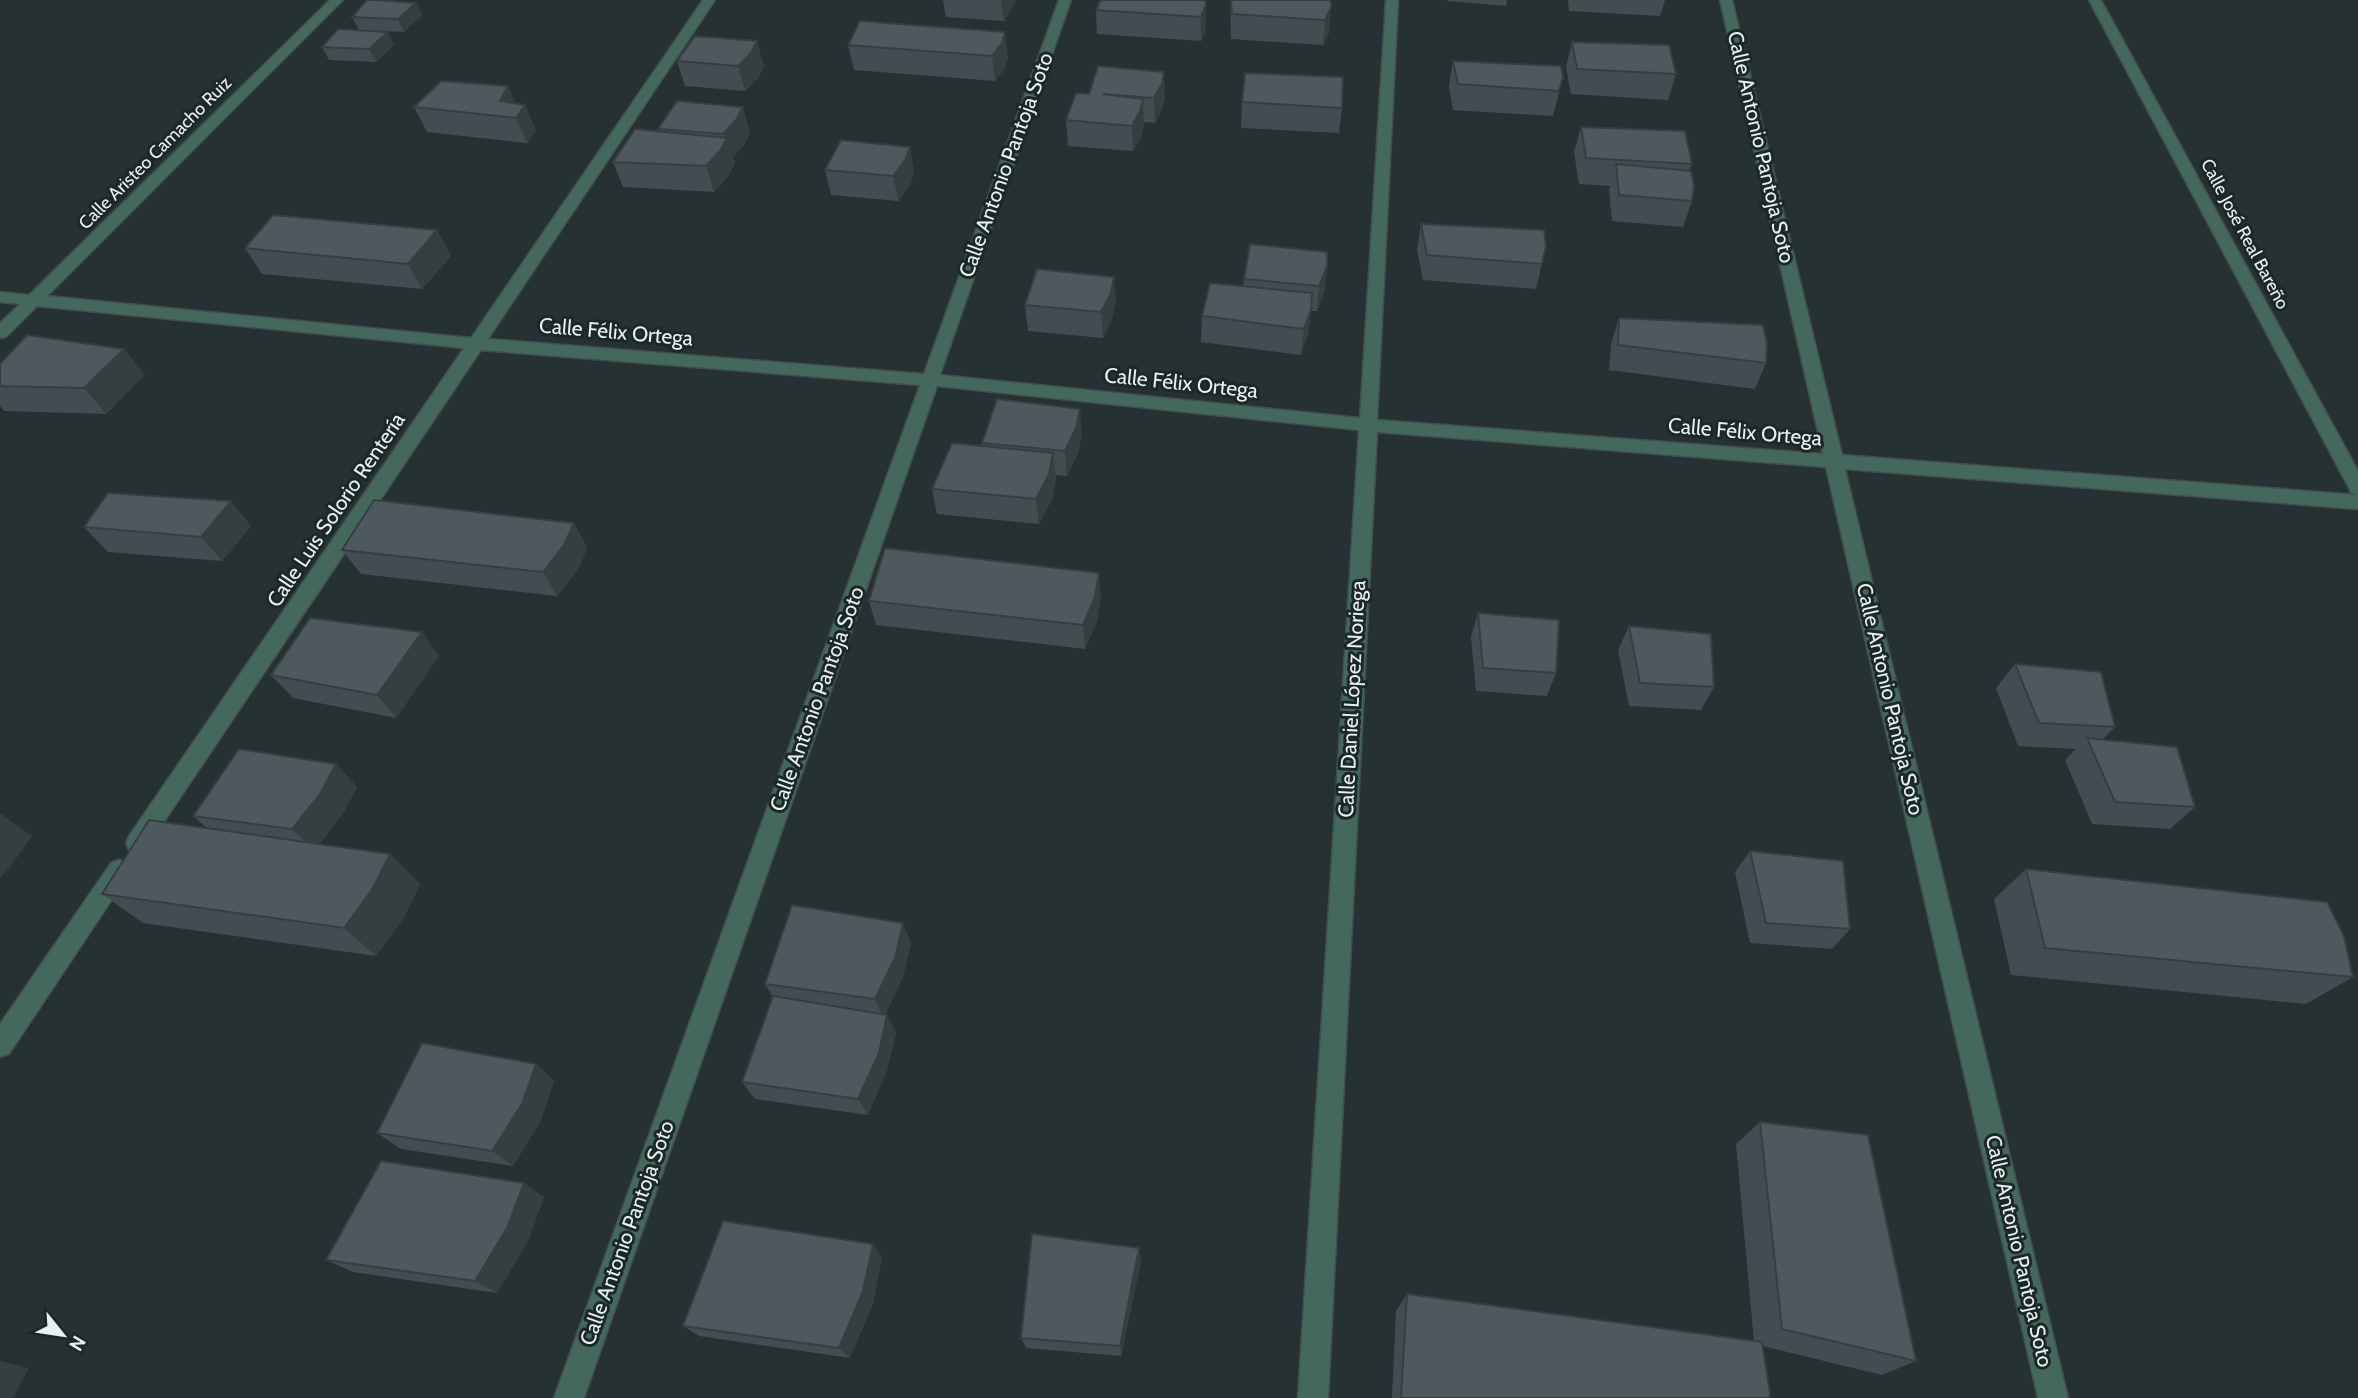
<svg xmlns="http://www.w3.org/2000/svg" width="2358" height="1398" font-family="Cabin,sans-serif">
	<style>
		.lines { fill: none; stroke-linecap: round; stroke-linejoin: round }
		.minor-casing { stroke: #404c4d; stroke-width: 3 }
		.minor { fill: #45685d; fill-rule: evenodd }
		.wall { fill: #434d51 }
		.shaded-wall { fill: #373e42 }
		.building { fill: #4e595e; stroke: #373e42; stroke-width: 2 }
		.labels { text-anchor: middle; stroke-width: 6; stroke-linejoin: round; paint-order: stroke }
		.far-street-label { font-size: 18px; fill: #e8f0f0; stroke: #1c2828 }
		.street-label { font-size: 21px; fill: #e8f0f0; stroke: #1c2828 }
	</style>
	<rect width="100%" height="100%" fill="#253132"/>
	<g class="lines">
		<defs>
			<g id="minor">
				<path d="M330,0H343L47,296L471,338L703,0H715L488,339L924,374L1059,0H1071L940,375L1360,418L1386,0H1398L1377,420L1823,454L1720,0H1732L1842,455L2358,495V509L1845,469L2068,1398H2038L1826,467L1377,432L1328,1398H1298L1359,430L937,386L584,1398H554L920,385L481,350L145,850L137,853L129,850L126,843L129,836L464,348L37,306L6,337L0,338V323L20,304L0,302V292L29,295Z"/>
				<path d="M2089,0H2101L2358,471V495L2351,493L2349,488Z"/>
				<path d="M119,860L127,863L130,870L127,877L9,1054L0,1057V1024L111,863Z"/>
			</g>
		</defs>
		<use href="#minor" class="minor-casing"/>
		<use href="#minor" class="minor"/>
	</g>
	<g class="wall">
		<path d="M943,0H1016L1004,21L946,17Z"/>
		<path d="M1205,0L1206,29L1201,41L1097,34L1096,10Z"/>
		<path d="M1230,0H1331L1329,33L1323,45L1231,39Z"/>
		<path d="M1447,0H1507L1506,6L1447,1Z"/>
		<path d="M1568,0H1665L1660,16L1569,11Z"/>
		<path d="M416,3L422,15L404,32L363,30L394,45L376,62L329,60L322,47L359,30L352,17Z"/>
		<path d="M1572,42L1676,74L1668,100L1571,94L1566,67Z"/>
		<path d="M848,45L1008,57L1005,68L995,81L854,70Z"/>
		<path d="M677,61L764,66L758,78L745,91L685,86Z"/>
		<path d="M1453,61L1563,77L1553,116L1453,110L1449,86Z"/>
		<path d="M1076,93L1165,97L1162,109L1155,123L1144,122L1141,137L1133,151L1068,146L1066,120Z"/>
		<path d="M1242,102L1342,108L1339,133L1241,128Z"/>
		<path d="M516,104L525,105L536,131L527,143L427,132L414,107Z"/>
		<path d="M1581,127L1692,164L1689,171L1692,201L1683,227L1612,221L1609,190L1610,186L1579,184L1574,152Z"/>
		<path d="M658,129L750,133L744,145L733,157L735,163L728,176L714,192L623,187L613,162L659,131Z"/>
		<path d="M825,170L914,172L910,185L898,201L831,195Z"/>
		<path d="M1421,224L1542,264L1536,289L1423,280L1417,250Z"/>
		<path d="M437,230L451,256L422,289L262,274L245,248Z"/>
		<path d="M1327,267L1324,293L1317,311H1311L1308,335L1301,355L1201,342L1202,316L1243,286L1244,279Z"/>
		<path d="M1116,302L1112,319L1103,338L1028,331L1025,305Z"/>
		<path d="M1619,318L1766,363L1755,389L1609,370L1611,344Z"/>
		<path d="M0,364L145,374L106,414L4,411L0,406Z"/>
		<path d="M1082,434L1078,453L1067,476L1056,475V478L1052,499L1039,524L937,514L932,489L982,446V443Z"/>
		<path d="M574,523L587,548L578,570L557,596L361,574L342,550Z"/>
		<path d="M251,526L222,561L108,552L84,527Z"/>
		<path d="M1101,597L1097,621L1085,649L876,625L869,601Z"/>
		<path d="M1478,613L1556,673L1547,696L1476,691L1471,637Z"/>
		<path d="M1629,626L1714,687L1701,710L1629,706L1618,650Z"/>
		<path d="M422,632L439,656L396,718L293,698L271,675Z"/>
		<path d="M2015,664L2115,727L2103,739L2195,807L2170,829L2092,824L2065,760L2076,749L2018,746L1996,688Z"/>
		<path d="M336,764L357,787L342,815L319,844L390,854L420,884L404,917L376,956L143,923L102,894L208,829L193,816Z"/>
		<path d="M1750,851L1850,929L1832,949L1750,943L1735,872Z"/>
		<path d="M2026,869L2353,977L2306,1004L2011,975L1994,899Z"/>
		<path d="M911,943L903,977L885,1015H887L896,1033L887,1070L868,1115L755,1099L742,1082L772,996L765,984Z"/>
		<path d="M536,1064L554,1081L541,1120L513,1166L401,1149L377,1133Z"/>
		<path d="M1760,1122L1916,1361L1882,1375L1762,1346L1770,1398H1392L1396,1311L1407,1294L1754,1341L1736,1144Z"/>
		<path d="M544,1197L528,1241L497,1293L353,1272L326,1260Z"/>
		<path d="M873,1244L882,1257L873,1303L850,1358L699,1336L683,1326Z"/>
		<path d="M1141,1261L1121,1356L1026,1348L1021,1338Z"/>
	</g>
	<g class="shaded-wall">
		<path d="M1001,0H1016L1004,21Z"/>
		<path d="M416,3L422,15L404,32L398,19Z"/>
		<path d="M1206,4V29L1201,41V17Z"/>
		<path d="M1331,8L1329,33L1323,45L1325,20Z"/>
		<path d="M388,32L394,45L376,62L369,49Z"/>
		<path d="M1005,32L1008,57L1005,68L995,81L992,56Z"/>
		<path d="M757,41L764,66L758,78L745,91L738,66Z"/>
		<path d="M1164,72L1165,97L1162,109L1155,123L1154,98Z"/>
		<path d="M508,86L519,112L500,101Z"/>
		<path d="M1143,99L1144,124L1141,137L1133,151L1132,126Z"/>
		<path d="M525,105L536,131L527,143L516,118Z"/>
		<path d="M743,107L750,133L744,145L733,157L735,163L728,176L714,192L706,166L725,142L723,134Z"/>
		<path d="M910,147L914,172L910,185L898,201L893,176Z"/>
		<path d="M437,230L451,256L422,289L408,264Z"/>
		<path d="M1327,267L1324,293L1317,311L1319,286Z"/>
		<path d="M1114,277L1116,302L1112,319L1103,338L1101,312Z"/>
		<path d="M1311,310L1308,335L1301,355L1304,329Z"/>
		<path d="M124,349L145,374L106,414L84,388Z"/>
		<path d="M1080,409L1082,434L1078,453L1067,476L1065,451Z"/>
		<path d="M1053,453L1056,478L1052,499L1039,524L1036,499Z"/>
		<path d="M231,501L251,526L222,561L201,537Z"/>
		<path d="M574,523L587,548L578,570L557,596L543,572Z"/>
		<path d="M1099,573L1101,597L1097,621L1085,649L1083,625Z"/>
		<path d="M422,632L439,656L396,718L377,695Z"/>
		<path d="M336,764L357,787L342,815L314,850L292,829Z"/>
		<path d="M0,813L32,836L11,866L0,878Z"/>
		<path d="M390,854L420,884L404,917L376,956L344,928Z"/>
		<path d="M903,923L911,943L903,977L883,1018L875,999Z"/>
		<path d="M887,1015L896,1033L887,1070L868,1115L858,1099Z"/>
		<path d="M536,1064L554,1081L541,1120L513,1166L492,1151Z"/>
		<path d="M524,1183L544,1197L528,1241L497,1293L475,1281Z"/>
		<path d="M873,1244L882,1257L873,1303L850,1358L839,1348Z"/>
		<path d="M1139,1248L1141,1261L1121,1356L1120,1346Z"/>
		<path d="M0,1361L29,1368L13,1398H0Z"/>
	</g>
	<g class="building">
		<path d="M367,0H375L416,3L398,19L352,17Z"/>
		<path d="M1101,0H1205L1206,4L1201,17L1096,10Z"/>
		<path d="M1231,0H1331V8L1325,20L1232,14Z"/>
		<path d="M860,21L1005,32L1002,43L992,56L848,45Z"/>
		<path d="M338,29L388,32L369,49L322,47Z"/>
		<path d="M695,36L757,41L751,53L738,66L677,61Z"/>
		<path d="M1572,42L1669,45L1676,74L1577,69Z"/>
		<path d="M1453,61L1561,66L1563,77L1559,91L1458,84Z"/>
		<path d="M1098,66L1164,72L1162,84L1154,98L1103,94L1143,99L1140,111L1132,126L1066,120L1076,93L1089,94Z"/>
		<path d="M1245,73L1343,77L1342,108L1242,102Z"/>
		<path d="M441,81L508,86L500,101L525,105L516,118L414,107Z"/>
		<path d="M677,101L743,107L736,120L723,134L658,129Z"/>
		<path d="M1581,127L1685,131L1692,164L1586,158Z"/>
		<path d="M635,129L727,138L720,151L706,166L613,162Z"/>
		<path d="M841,140L910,147L905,160L893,176L825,170Z"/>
		<path d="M1616,164L1691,171L1694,185L1692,201L1619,195Z"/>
		<path d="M273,215L437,230L408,264L245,248Z"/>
		<path d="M1421,224L1544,230L1546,246L1542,264L1427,255Z"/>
		<path d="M1250,244L1327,252V267L1319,286L1244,279Z"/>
		<path d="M1037,269L1114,277L1111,293L1101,312L1025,305Z"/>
		<path d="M1210,283L1312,293L1311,310L1304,329L1202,316Z"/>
		<path d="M1619,318L1763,325L1767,343L1766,363L1618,345Z"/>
		<path d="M27,335L124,349L84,388L0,386V364Z"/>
		<path d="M997,399L1080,409L1076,428L1065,451L982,443Z"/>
		<path d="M952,443L1053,453L1049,474L1036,499L932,489Z"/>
		<path d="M108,493L231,501L201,537L84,527Z"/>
		<path d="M374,500L574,523L564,545L543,572L342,550Z"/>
		<path d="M885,548L1099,573L1095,597L1083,625L869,601Z"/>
		<path d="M1478,613L1559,620L1556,673L1483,668Z"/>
		<path d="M310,618L422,632L377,695L271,675Z"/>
		<path d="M1629,626L1711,634L1714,687L1640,683Z"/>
		<path d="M2015,664L2101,672L2115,727L2039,723Z"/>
		<path d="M2087,738L2177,747L2195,807L2115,802Z"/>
		<path d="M239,749L336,764L320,794L292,829L193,816Z"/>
		<path d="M149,820L390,854L373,888L344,928L102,894Z"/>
		<path d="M1750,851L1843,861L1850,929L1766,923Z"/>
		<path d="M2026,869L2327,902L2344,936L2353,977L2045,948Z"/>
		<path d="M792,905L903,923L895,958L875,999L765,984Z"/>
		<path d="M773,996L887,1015L879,1053L858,1099L742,1082Z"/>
		<path d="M422,1043L536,1064L522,1104L492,1151L377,1133Z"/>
		<path d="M1760,1122L1868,1135L1916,1361L1782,1329Z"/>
		<path d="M381,1161L524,1183L507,1228L475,1281L326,1260Z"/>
		<path d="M723,1221L873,1244L863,1291L839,1348L683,1326Z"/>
		<path d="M1032,1234L1139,1248L1120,1346L1021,1338Z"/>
		<path d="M1407,1294L1762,1342L1770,1393V1398H1401Z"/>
	</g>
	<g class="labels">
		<g class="far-street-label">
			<text transform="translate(155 153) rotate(-45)" y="6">Calle Aristeo Camacho Ruiz</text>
			<text transform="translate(2245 234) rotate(62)" y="6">Calle José Real Bareño</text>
		</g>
		<g class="street-label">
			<text transform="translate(1761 147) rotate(77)" y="7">Calle Antonio Pantoja Soto</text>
			<text transform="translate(1006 165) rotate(-70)" y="7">Calle Antonio Pantoja Soto</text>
			<text transform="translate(616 332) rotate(5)" y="7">Calle Félix Ortega</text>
			<text transform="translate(1181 383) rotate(6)" y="7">Calle Félix Ortega</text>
			<text transform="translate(1745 432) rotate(5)" y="7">Calle Félix Ortega</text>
			<text transform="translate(336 510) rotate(-56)" y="7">Calle Luis Solorio Rentería</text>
			<text transform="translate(817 699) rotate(-70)" y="7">Calle Antonio Pantoja Soto</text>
			<text transform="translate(1352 699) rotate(-87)" y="7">Calle Daniel López Noriega</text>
			<text transform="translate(1890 699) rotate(77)" y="7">Calle Antonio Pantoja Soto</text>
			<text transform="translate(627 1233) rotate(-70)" y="7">Calle Antonio Pantoja Soto</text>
			<text transform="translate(2019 1251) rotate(77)" y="7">Calle Antonio Pantoja Soto</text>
		</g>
	</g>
	<g transform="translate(63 1335) rotate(120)" stroke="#1c2828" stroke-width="5" paint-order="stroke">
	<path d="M0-5L12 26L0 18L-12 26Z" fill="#e8f0f0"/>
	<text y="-10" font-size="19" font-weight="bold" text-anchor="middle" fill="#e8f0f0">N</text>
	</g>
</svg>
